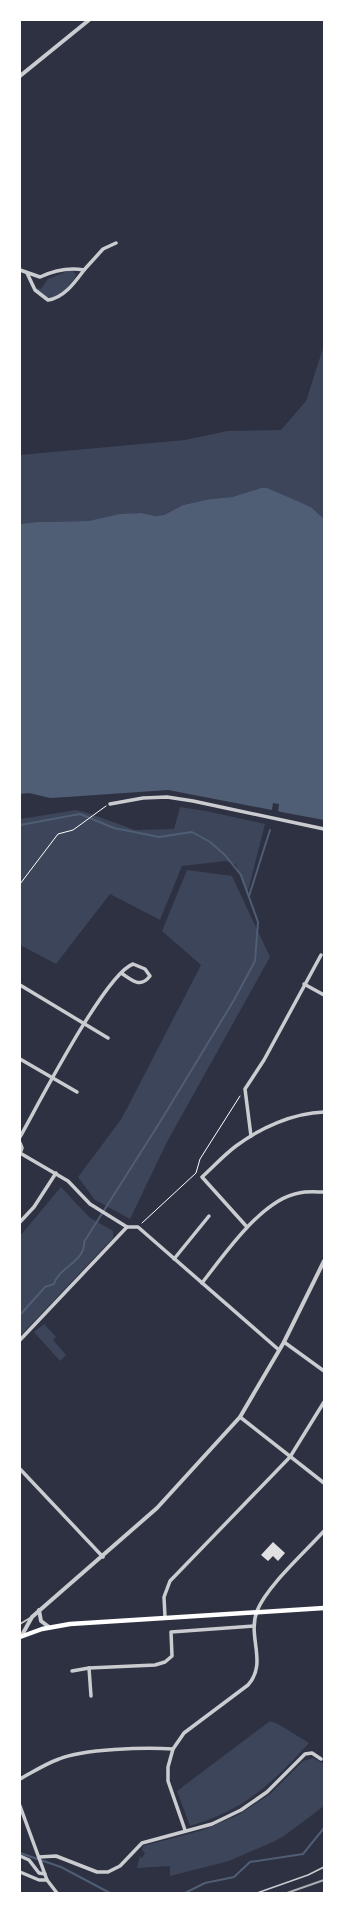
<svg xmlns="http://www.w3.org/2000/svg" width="344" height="1913" font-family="Arial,sans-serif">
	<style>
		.green { fill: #3c4559 }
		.water { fill: #4f5d75 }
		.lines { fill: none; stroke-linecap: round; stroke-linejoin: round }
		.stream { stroke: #4f5d75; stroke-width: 2 }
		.building { fill: #e0e0e3 }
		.path { stroke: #fff; stroke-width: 1 }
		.service { stroke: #caccd0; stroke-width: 1.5 }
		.minor { stroke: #caccd0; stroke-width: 3.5 }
		.tertiary { stroke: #caccd0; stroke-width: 4 }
		.secondary { stroke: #fff; stroke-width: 4.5 }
		.rail { stroke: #abadb3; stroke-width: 2 }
	</style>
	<rect width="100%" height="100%" fill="#2d3142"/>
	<g class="green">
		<path d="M68,271H73L76,275C74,280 71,283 67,288C55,300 47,301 36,288L41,289L48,279Z"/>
		<path d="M324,345V519L311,507L261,488L232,497L210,499L183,505L164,515L156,516L141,513L118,515L88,521L35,522L20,524V455L185,440L227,431L281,430L306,401Z"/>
		<path d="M180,807L206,811L265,824L247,895L236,865L226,861L182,866L160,920L110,894L56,964L20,945V819L76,810L88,813L135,830L174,829Z"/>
		<path d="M187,870L232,876L270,957L167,1142L130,1219L95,1200L78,1177L122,1118L201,965L162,931Z"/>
		<path d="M61,1187L89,1217L113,1231V1238L20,1336V1236Z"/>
		<path d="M44,1324L56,1337L53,1340L66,1355L60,1361L34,1332Z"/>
		<path d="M270,1721L278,1724L309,1743C271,1784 245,1810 190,1826L177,1791Z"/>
		<path d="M313,1758L324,1764V1806L284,1836L273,1842L229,1861L170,1876V1866L137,1868L140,1856L142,1858L145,1853L142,1850L143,1846L203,1830L238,1815L270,1794L303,1761Z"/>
	</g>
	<path class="water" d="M261,488H267L311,507L324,519V820L281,812L278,811L279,804L273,803L272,810L168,790L67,797L50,798L29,793L20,794V524L36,522L88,521L120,514L141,513L156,516L164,515L183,505L210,499L232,497Z"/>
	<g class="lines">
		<g class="stream">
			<path d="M20,825L80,814L114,828L159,837L192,832L210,842L225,855L241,875L258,922L255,961L234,1000L160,1122L84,1242C86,1261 58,1268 54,1284L45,1287L20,1315"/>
			<path d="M249,896L270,830"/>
			<path d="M20,1853L61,1867L110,1893"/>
			<path d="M185,1893L205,1883L234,1877L250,1862L303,1854L324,1828"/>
		</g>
	</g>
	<path class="building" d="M273,1542L285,1553L278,1561L273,1556L268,1561L261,1555Z"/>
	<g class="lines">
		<g class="path">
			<path d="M20,884L58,834L73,830L106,806"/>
			<path d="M142,1223L196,1173L200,1159L240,1096"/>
		</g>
		<g class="service">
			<path d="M20,1624L30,1618"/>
			<path d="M257,1893L308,1875L324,1867"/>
		</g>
		<g class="minor">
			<path d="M20,270L40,277C55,270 68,267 84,270L103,249L116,243"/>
			<path d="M27,273L35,290L48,300C64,298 75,282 84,270"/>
			<path d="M110,804L143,798L167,797L193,801L324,829"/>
			<path d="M304,984L324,995"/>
			<path d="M20,985L108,1038"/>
			<path d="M20,1059L77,1092"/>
			<path d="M251,1136L245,1089L264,1060L321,955"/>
			<path d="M20,1137C38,1105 105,974 133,964L145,969L150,976C140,989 132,980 121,973"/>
			<path d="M20,1143L22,1148L20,1153"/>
			<path d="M20,1153L68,1181L90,1204L127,1227"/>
			<path d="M20,1222L34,1207L56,1173"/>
			<path d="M247,1227L202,1177C213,1167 224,1155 236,1146C260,1128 293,1113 324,1112"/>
			<path d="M174,1259L209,1216"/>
			<path d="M202,1283C224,1255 262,1199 299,1193C307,1191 316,1192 324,1192"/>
			<path d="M20,1340L127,1227H138L279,1350"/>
			<path d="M284,1342L324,1371"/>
			<path d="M240,1417L324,1483"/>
			<path d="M20,1469L103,1557"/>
			<path d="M165,1617L164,1597L170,1581L290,1457L324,1402"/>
			<path d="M72,1671L89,1668"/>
			<path d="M91,1696L89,1668L155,1665L165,1662L172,1656L171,1632L254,1626"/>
			<path d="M20,1779C33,1772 45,1764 59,1759C83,1749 145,1747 173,1749"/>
			<path d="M20,1806L47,1880L57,1893"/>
			<path d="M185,1830L168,1781V1767L173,1749L184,1733L248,1685C268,1663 247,1637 257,1611C266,1587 305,1552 324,1531"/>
			<path d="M20,1856L29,1860L39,1873L45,1874"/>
			<path d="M39,1857L56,1856L97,1872H108L120,1866L142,1843L212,1824L241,1810L267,1792L305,1754L312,1753L321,1759"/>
			<path d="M20,1872L39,1880H47"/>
		</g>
		<g class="tertiary">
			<path d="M20,76L89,20"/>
			<path d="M39,1610L41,1621L49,1627"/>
			<path d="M22,1635L32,1617L157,1508L240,1417L284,1342L324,1261"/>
		</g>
		<path class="secondary" d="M20,1637L42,1629L70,1624L324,1608"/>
		<path class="rail" d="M287,1893L324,1880"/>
	</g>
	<rect width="344" height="1913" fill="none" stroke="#ffffff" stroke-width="42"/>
</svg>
